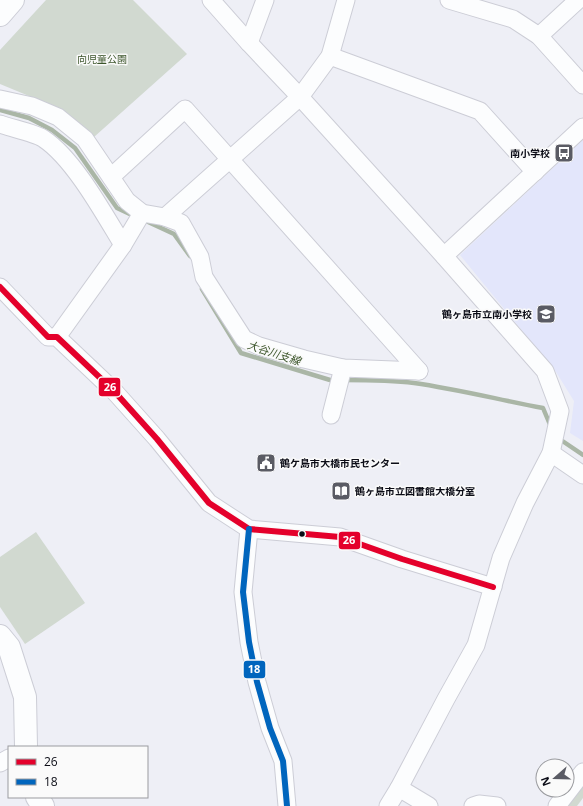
<svg xmlns="http://www.w3.org/2000/svg" width="583" height="806" font-family="'Open Sans','Noto Sans JP',sans-serif">
	<style>
		.built { fill: #e3e6fb }
		.green { fill: #d1d9d0 }
		.lines { fill: none; stroke-linecap: round; stroke-linejoin: round }
		.stream { stroke: #aab6a6; stroke-width: 4.5 }
		.street-casing { stroke: #cccdd6; stroke-width: 19 }
		.secondary-casing { stroke: #cccdd6; stroke-width: 24 }
		.highway-casing { stroke: #cccdd6; stroke-width: 24 }
		.street { stroke: #fcfdfe; stroke-width: 17 }
		.secondary { stroke: #fcfdfe; stroke-width: 22 }
		.highway { stroke: #fcfdfe; stroke-width: 22 }
		.bus-1-casing { stroke: #fafafa; stroke-width: 9 }
		.bus-2-casing { stroke: #fafafa; stroke-width: 9 }
		.bus-1 { stroke: #e4002b; stroke-width: 6 }
		.bus-2 { stroke: #0065bd; stroke-width: 6 }
		.bus-dot { fill: #0b0c16; stroke: #fafafa; stroke-width: 1.5 }
		.labels { text-anchor: middle; stroke-width: 3; stroke-linejoin: round; paint-order: stroke }
		.park-label { font-size: 10px; fill: #3c552b; stroke: #fafafa }
		.poi-label { font-size: 10px; font-weight: bold; fill: #0b0c16; stroke: #fafafa; text-anchor: end }
		.water-label { font-size: 11px; font-style: italic; fill: #3c552b; stroke: #fafafa }
		.line-badge { stroke: #fafafa; stroke-width: 1.5 }
		.badge-label { font-size: 11px; text-anchor: middle; font-weight: bold; fill: #fff }
	</style>
	<rect width="100%" height="100%" fill="#eeeff6"/>
	<path class="built" d="M583,140V441L570,433L574,401L556,372L460,255Z"/>
	<g class="green">
		<path d="M46,0H133L187,54L94,137L58,108L0,84V50Z"/>
		<path d="M36,532L85,603L25,644L0,607V557Z"/>
		<path d="M583,779V798L577,806H562Z"/>
	</g>
	<g class="lines">
		<g class="stream">
			<path d="M0,110L29,118L52,130L75,148L117,208L134,216"/>
			<path d="M146,221L174,234L190,256"/>
			<path d="M202,289L241,353L330,380H336"/>
			<path d="M344,380C367,380 391,380 414,383C457,389 500,400 543,408L551,427"/>
			<path d="M558,438L583,455"/>
		</g>
		<defs>
			<g id="street">
				<path d="M211,0L249,43L300,97L444,256L545,371L560,411L551,453L525,503L501,558L476,645L446,699L399,788L388,806"/>
				<path d="M449,0L513,19L539,36L583,85"/>
				<path d="M539,36L578,0"/>
				<path d="M249,43L265,0"/>
				<path d="M330,56L480,111L535,172"/>
				<path d="M0,99L32,106L58,117L85,139L127,201L142,213L165,217L181,223L200,257L204,277L244,339L259,346L304,359L343,368L419,371"/>
				<path d="M0,124C10,128 36,133 44,139C74,159 104,214 123,245"/>
				<path d="M111,177L185,109L419,371"/>
				<path d="M165,217L300,97L330,56L346,0"/>
				<path d="M444,256L583,127"/>
				<path d="M0,287L48,337H57L114,391L157,439L209,503L249,529L340,537L402,559L493,587"/>
				<path d="M57,337L123,245L142,213"/>
				<path d="M331,415L343,368"/>
				<path d="M551,453L583,475"/>
				<path d="M249,529L243,592L249,642L257,682L270,728L283,761L287,806"/>
				<path d="M0,763L9,758"/>
				<path d="M399,788L429,806"/>
				<path d="M473,806L479,804L497,806"/>
				<path d="M557,806L583,772"/>
			</g>
			<g id="secondary">
				<path d="M0,636L9,647L25,697L26,747"/>
				<path d="M37,797L43,806"/>
			</g>
			<path id="highway" d="M0,15L13,0"/>
		</defs>
		<use href="#street" class="street-casing"/>
		<use href="#secondary" class="secondary-casing"/>
		<use href="#highway" class="highway-casing"/>
		<use href="#street" class="street"/>
		<use href="#secondary" class="secondary"/>
		<use href="#highway" class="highway"/>
		<defs>
			<path id="bus-1" d="M0,287L48,337H57L114,391L157,439L209,503L249,529L340,537L402,559L493,587"/>
			<path id="bus-2" d="M249,529L243,592L249,642L257,682L270,728L283,761L287,806"/>
		</defs>
		<use href="#bus-1" class="bus-1-casing"/>
		<use href="#bus-2" class="bus-2-casing"/>
		<use href="#bus-1" class="bus-1"/>
		<use href="#bus-2" class="bus-2"/>
	</g>
	<defs>
		<symbol id="bus-square" viewBox="-11 -11 22 22"><rect x="-9" y="-9" width="18" height="18" rx="4" fill="#5a5b64" stroke="#fafafa"/><path d="M-5-6H5V4H4V6H2V4H-2V6H-4V4H-5ZM-3.5-4V0h7V-4ZM-3.5 1.2v1.5H-2V1.2ZM2 1.2v1.5H3.5V1.2Z" fill="#fff"/></symbol>
		<symbol id="school-square" viewBox="-11 -11 22 22"><rect x="-9" y="-9" width="18" height="18" rx="4" fill="#5a5b64" stroke="#fafafa"/><path d="M0-5L7-2L0 1L-7-2ZM-4 1L0 2.5L4 1V4Q0 6-4 4Z" fill="#fff"/></symbol>
		<symbol id="civic-square" viewBox="-11 -11 22 22"><rect x="-9" y="-9" width="18" height="18" rx="4" fill="#5a5b64" stroke="#fafafa"/><path d="M-.6-6.5H3V-4.5H.6V-3L4-1V1h2V6H-6V1h2V-1L-.6-3ZM-1.2 2.5V6h2.4V2.5Z" fill="#fff"/></symbol>
		<symbol id="library-square" viewBox="-11 -11 22 22"><rect x="-9" y="-9" width="18" height="18" rx="4" fill="#5a5b64" stroke="#fafafa"/><path d="M-6-4Q-3-5.5-.7-3.5V5Q-3 3-6 4ZM6-4Q3-5.5 .7-3.5V5Q3 3 6 4Z" fill="#fff"/></symbol>
	</defs>
	<g fill-rule="evenodd">
		<use href="#bus-square" x="553" y="142" width="22" height="22"/>
		<use href="#school-square" x="535" y="303" width="22" height="22"/>
		<use href="#civic-square" x="255" y="452" width="22" height="22"/>
		<use href="#library-square" x="330" y="480" width="22" height="22"/>
	</g>
	<circle class="bus-dot" cx="302" cy="534" r="3.5"/>
	<g class="labels">
		<g class="park-label">
			<text x="102" y="63">向児童公園</text>
		</g>
		<g class="poi-label">
			<text x="550" y="157">南小学校</text>
			<text x="532" y="318">鶴ヶ島市立南小学校</text>
			<text x="280" y="467" text-anchor="start">鶴ケ島市大橋市民センター</text>
			<text x="355" y="495" text-anchor="start">鶴ヶ島市立図書館大橋分室</text>
		</g>
		<g class="water-label">
			<text transform="translate(274 353) rotate(18)" y="4">大谷川支線</text>
		</g>
	</g>
	<g class="line-badge">
		<rect x="98" y="377" width="23" height="20" rx="4" fill="#e4002b"/>
		<rect x="338" y="531" width="23" height="19" rx="4" fill="#e4002b"/>
		<rect x="243" y="660" width="23" height="19" rx="4" fill="#0065bd"/>
	</g>
	<g class="badge-label">
		<text x="110" y="391">26</text>
		<text x="349" y="544">26</text>
		<text x="254" y="673">18</text>
	</g>
	<rect x="8" y="746" width="140" height="52" fill="#fafafa" stroke="#9a9b9f"/>
	<rect x="16" y="759" width="20" height="6" fill="#e4002b" stroke="#9a9b9f"/>
	<text x="44" y="766" font-size="12" fill="#0b0c16">26</text>
	<rect x="16" y="779" width="20" height="6" fill="#0065bd" stroke="#9a9b9f"/>
	<text x="44" y="786" font-size="12" fill="#0b0c16">18</text>
	<g transform="translate(555 778) rotate(250)"><circle r="19" fill="#fafafa" stroke="#9a9b9f"/>
	<path d="M0-3L7 15L0 10L-7 15Z" fill="#5a5b64"/>
	<text y="-6" font-size="11" font-weight="bold" text-anchor="middle" fill="#0b0c16">N</text>
	</g>
</svg>
